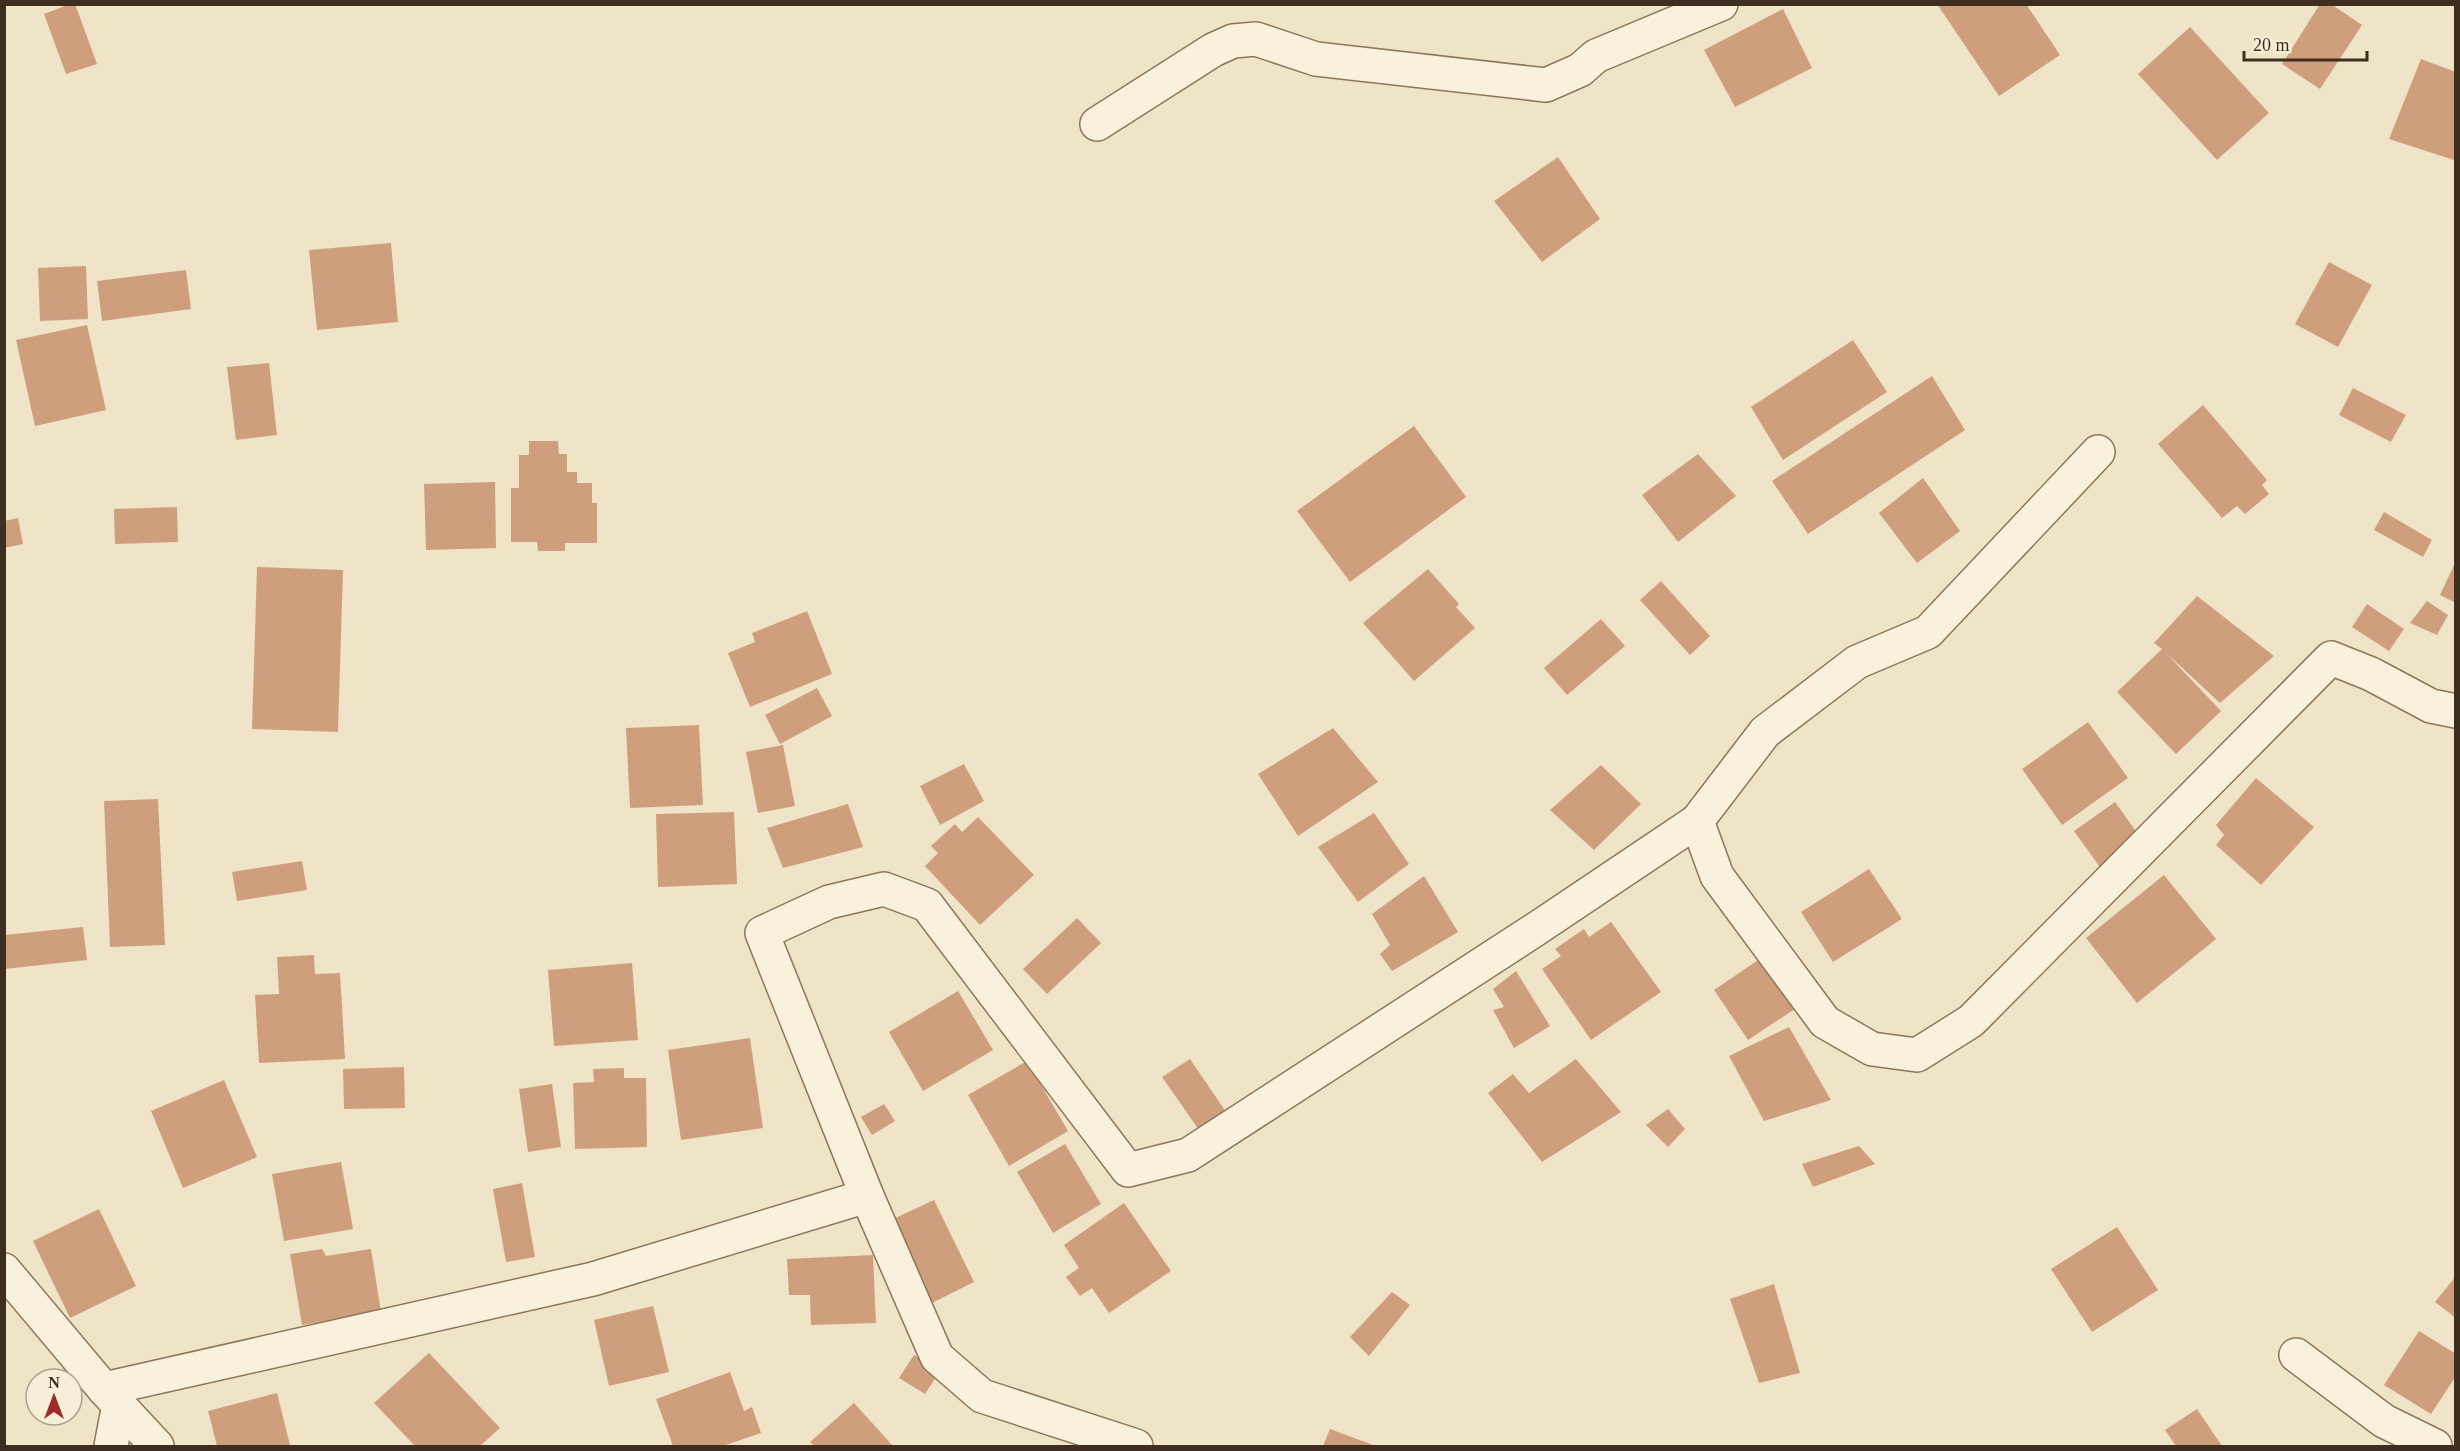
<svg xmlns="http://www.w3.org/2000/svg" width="2460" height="1451" font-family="'Times New Roman',serif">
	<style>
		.building { fill: #cf9f7d }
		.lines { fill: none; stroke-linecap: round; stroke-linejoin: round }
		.street-casing { stroke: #8d765c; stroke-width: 36 }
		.street { stroke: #faf1dc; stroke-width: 33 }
	</style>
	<rect width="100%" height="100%" fill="#f0e4c8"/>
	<g class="building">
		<path d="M70,4H75L97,64L66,74L44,14Z"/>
		<path d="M1937,4H2026L2060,55L1999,96Z"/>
		<path d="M2320,4H2331L2362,25L2320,89L2282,64Z"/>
		<path d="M1783,9L1812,68L1735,107L1704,50Z"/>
		<path d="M2190,27L2269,113L2217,160L2138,74Z"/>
		<path d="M2421,59L2456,72L2454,160L2389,139Z"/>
		<path d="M1558,157L1600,219L1542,262L1494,201Z"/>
		<path d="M391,243L398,322L317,330L309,250Z"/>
		<path d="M2329,262L2372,285L2338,347L2295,324Z"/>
		<path d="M86,266L88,319L40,321L38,268Z"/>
		<path d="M186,270L191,309L102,321L97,281Z"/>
		<path d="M87,325L106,410L35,426L16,340Z"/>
		<path d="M1853,340L1887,392L1783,460L1751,407Z"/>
		<path d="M269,363L277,435L236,440L227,367Z"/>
		<path d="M1932,376L1965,430L1808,534L1772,481Z"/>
		<path d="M2353,388L2406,415L2391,442L2339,415Z"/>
		<path d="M2203,405L2267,480L2262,485L2269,494L2245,514L2237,506L2222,518L2158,444Z"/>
		<path d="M1414,426L1466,497L1350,582L1297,511Z"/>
		<path d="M529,441H558L559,454H567V472H577V483H592V503H597V543H565V551H538L537,542H511V488H519V455H529Z"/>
		<path d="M1698,454L1736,496L1678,542L1642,495Z"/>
		<path d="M1923,478L1960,531L1917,563L1879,513Z"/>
		<path d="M495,482L496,548L426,550L424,484Z"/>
		<path d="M177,507L178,542L115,544L114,509Z"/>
		<path d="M2384,512L2432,540L2423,557L2374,530Z"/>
		<path d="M18,518L23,544L4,548V521Z"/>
		<path d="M2456,561V603L2440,595Z"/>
		<path d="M257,567L343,570L338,732L252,729Z"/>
		<path d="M1428,569L1459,604L1456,607L1475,628L1414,681L1363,623Z"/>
		<path d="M1661,581L1710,636L1690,655L1640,600Z"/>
		<path d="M2197,596L2274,656L2220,703L2166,653L2221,711L2176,754L2117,692L2162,649L2154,643Z"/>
		<path d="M2427,601L2448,615L2437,635L2410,623Z"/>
		<path d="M2367,604L2404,629L2389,651L2352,627Z"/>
		<path d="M807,611L832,674L750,707L728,653L755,642L752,633Z"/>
		<path d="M1601,619L1625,646L1567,695L1544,668Z"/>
		<path d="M817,688L832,716L780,744L765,715Z"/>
		<path d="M2088,722L2128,778L2062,825L2022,769Z"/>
		<path d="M699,725L703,805L630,808L626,728Z"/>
		<path d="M1333,728L1378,782L1298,836L1258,774Z"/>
		<path d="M783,745L795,806L758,813L746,752Z"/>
		<path d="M964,764L984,801L940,825L920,786Z"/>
		<path d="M1601,765L1641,804L1594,850L1550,810Z"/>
		<path d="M2256,778L2314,827L2261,885L2216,845L2224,835L2216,825Z"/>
		<path d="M158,799L165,945L110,947L104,801Z"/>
		<path d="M2115,802L2143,841L2102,870L2074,831Z"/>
		<path d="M848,804L863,847L783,868L767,828Z"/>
		<path d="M734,812L737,884L658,887L656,814Z"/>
		<path d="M1374,813L1409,864L1358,902L1318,847Z"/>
		<path d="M978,817L1034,875L980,925L925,866L938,853L931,846L955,824L962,832Z"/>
		<path d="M302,861L307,890L237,901L232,872Z"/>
		<path d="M1869,869L1902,919L1833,962L1801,912Z"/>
		<path d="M2164,875L2216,939L2137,1003L2086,938Z"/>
		<path d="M1424,876L1458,932L1392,971L1380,954L1390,945L1372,914Z"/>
		<path d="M1077,918L1101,943L1047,994L1023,969Z"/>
		<path d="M1611,922L1661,992L1591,1040L1542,969L1561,956L1555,949L1584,929L1589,937Z"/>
		<path d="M83,927L87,960L4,969V935Z"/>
		<path d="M1767,954L1801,1005L1748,1040L1714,990Z"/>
		<path d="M314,955L315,974L340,973L345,1059L259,1063L255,995L279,994L277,957Z"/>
		<path d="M632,963L638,1040L554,1046L548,970Z"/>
		<path d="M1516,971L1550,1026L1514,1048L1493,1010L1504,1007L1493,989Z"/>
		<path d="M958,991L993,1050L923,1091L889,1032Z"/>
		<path d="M1789,1027L1831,1100L1764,1121L1729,1056Z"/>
		<path d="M750,1038L763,1128L681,1140L668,1050Z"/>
		<path d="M1190,1059L1226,1112L1199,1130L1162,1077Z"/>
		<path d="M1576,1059L1621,1112L1542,1162L1488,1093L1513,1074L1529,1093Z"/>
		<path d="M1027,1061L1068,1131L1009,1166L968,1095Z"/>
		<path d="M404,1067L405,1108L344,1109L343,1069Z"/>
		<path d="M624,1068V1078H646L647,1147L575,1149L573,1083L594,1082L593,1069Z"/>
		<path d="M224,1080L257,1157L183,1188L151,1111Z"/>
		<path d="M552,1084L561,1147L528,1152L519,1089Z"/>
		<path d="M884,1104L895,1121L872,1135L861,1117Z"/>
		<path d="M1668,1109L1685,1129L1668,1147L1646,1125Z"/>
		<path d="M1065,1144L1101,1204L1053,1233L1017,1172Z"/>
		<path d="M1859,1146L1875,1164L1813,1187L1802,1164Z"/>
		<path d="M341,1162L353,1229L284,1241L272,1174Z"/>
		<path d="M522,1183L535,1257L506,1262L493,1189Z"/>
		<path d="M934,1200L974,1282L932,1303L891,1220Z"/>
		<path d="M1124,1203L1171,1271L1109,1313L1092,1288L1080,1296L1066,1277L1079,1268L1064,1245Z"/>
		<path d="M99,1209L136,1286L70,1318L33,1241Z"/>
		<path d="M2117,1227L2158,1290L2092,1332L2051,1269Z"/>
		<path d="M322,1249L326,1256L371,1249L381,1312L302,1325L290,1254Z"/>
		<path d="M873,1255L876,1323L811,1325L810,1295H789L787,1259Z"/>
		<path d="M2456,1276V1318L2435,1302Z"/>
		<path d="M1774,1284L1800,1373L1759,1383L1730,1299Z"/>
		<path d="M1392,1292L1410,1305L1369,1356L1350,1337Z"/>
		<path d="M653,1306L669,1372L609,1386L594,1320Z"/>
		<path d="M2419,1331L2456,1354V1376L2431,1414L2384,1385Z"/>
		<path d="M429,1353L500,1428L480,1446H415L374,1403Z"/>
		<path d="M914,1355L940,1371L925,1394L899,1378Z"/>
		<path d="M730,1372L744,1411L752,1407L761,1433L723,1446H673L656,1399Z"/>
		<path d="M277,1393L290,1445L217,1446L208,1411Z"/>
		<path d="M854,1403L893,1446H814L810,1442Z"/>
		<path d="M2197,1409L2222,1446H2176L2165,1430Z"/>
		<path d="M1330,1429L1376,1446H1323Z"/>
	</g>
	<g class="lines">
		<defs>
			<g id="street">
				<path d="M1097,124L1213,50L1233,41L1256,39L1316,59L1546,85L1580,70L1596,56L1721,4"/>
				<path d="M1697,821L1765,732L1857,662L1928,632L2098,452"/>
				<path d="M4,1270L104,1389L157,1446"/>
				<path d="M2296,1355L2384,1421L2435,1446"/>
				<path d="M104,1389L593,1279L867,1196"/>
				<path d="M111,1446L119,1404"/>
				<path d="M1136,1446L982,1396L937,1357L867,1196L762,933L829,902L884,889L927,905L1128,1170L1188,1155L1536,929L1697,821L1717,876L1825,1022L1872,1049L1917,1055L1971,1021L2331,658L2371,674L2431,706L2456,711"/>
			</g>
		</defs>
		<use href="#street" class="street-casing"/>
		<use href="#street" class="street"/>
	</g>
	<rect width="2460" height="1451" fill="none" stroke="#3d2e20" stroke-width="12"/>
	<g transform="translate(54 1397)"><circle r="28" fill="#f7eed8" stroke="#ada18e" stroke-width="1.5"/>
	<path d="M0-4.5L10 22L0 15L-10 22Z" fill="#9e2a2b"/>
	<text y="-9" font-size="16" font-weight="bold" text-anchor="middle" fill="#3d2e20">N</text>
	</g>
	<path d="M2244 51v9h123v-9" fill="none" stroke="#3d2e20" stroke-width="3"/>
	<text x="2253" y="51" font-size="18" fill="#3d2e20" stroke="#f7eed8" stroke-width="4.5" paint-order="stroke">20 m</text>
</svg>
